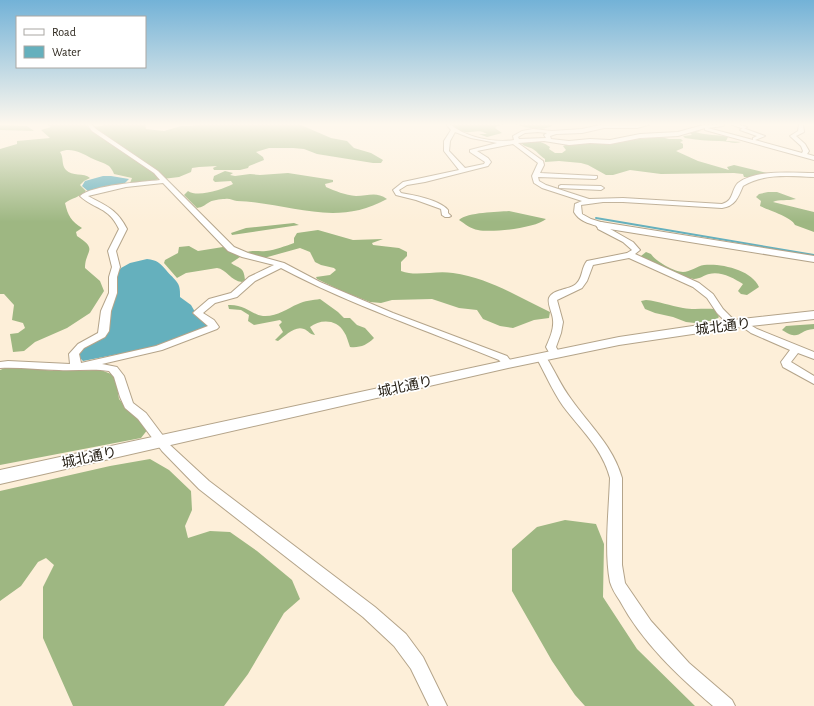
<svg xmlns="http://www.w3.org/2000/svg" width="814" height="706" font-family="'Alegreya Sans','Noto Sans JP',sans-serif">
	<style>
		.forest { fill: #9eb782 }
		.water { fill: #65b0bd }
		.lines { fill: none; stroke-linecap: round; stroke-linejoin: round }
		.stream { stroke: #65b0bd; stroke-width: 2 }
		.street-casing { stroke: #b4a48a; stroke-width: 2 }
		.secondary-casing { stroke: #b4a48a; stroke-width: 2 }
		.street { fill: #fff; fill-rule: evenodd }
		.secondary { fill: #fff; fill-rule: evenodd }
		.labels { text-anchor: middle; stroke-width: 3.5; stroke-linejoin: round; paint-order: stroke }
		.street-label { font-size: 14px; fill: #2a241a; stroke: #fff }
	</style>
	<rect width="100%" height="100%" fill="#fdefd9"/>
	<g class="forest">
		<path d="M46,124H85L88,127L102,126L104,124H145L146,129L164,131L181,126H191L206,124H293L301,125L331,138L347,141L354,148L371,153L383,160L381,163H373L317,154L304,149L293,148H269L256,152L263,157L264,160L249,166L248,168L240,170H214L213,168L217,166L199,167L192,168L191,172L179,177L130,183L132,178L114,174C113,171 111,168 109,166C103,162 97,161 91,158C81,153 71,147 60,152C64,157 61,165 66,170C72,177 84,172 90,178L84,181L80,185L86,191C80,197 72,198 65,203C68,216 71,221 82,228L76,232L77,236C99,250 85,250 85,268L100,281L104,291L90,313L67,328L35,342L24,351L13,352L10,334L18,333L25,328L23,323L12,320L14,305L4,294H0V149L17,144V141L50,138L41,130L51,127Z"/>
		<path d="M451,124H556H552V126C538,132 527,127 513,124C508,123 502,125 497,126L495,128L502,133L487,137L479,134H487C474,126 467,140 451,124Z"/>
		<path d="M0,125L27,126L34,131L0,130Z"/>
		<path d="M699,130L701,131L696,132C707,136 718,134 728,137L726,141L741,142C733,144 728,141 719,141C708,141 697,140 685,138L683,136L692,135L689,132Z"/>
		<path d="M661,137L669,139H681L683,141L680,142L683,144V148L676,151L698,161L729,170L727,167L734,165L767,173L750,177H744L743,174L734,173L661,174L630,170L613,175H606L588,165L581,163L559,161L545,162V159C540,156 536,150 531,148C526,146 525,147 521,143C530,138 542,141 550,147L549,149L555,153H562L566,150L563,146L568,144L589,142L611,144L627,140Z"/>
		<path d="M225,171L233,173L230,175L235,176L250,174L260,175L288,173L333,180V182L325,184L326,187C335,191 345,195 356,196C368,196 376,191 387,199C335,228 290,203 237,201C233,201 230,198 225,199C220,199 212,200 208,203C203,206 203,207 197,208L184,195L188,191C198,198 223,189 233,184L231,181L215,182L213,180L214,176Z"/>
		<path d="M768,192H777L796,199C788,201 779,199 773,202L814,212V232L795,225C792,217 768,210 760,206L761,201L756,197L759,194Z"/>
		<path d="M509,211L546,219C536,228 492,233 478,230C471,229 465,224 459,220C468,212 497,212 509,211Z"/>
		<path d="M294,223L299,225L232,235L231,233L246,228Z"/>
		<path d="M318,230L353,240L383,239L372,243L373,245L399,248L407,252V256L401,262V271C417,277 435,270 453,273C489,278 518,297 550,312L549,318L534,320L513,328L500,326L483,319L477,310L459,308L432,299L392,300L381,303L370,302L344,292L317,279L316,277L330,275L336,270L334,268L321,265L315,262L310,252L300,248L264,258L247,252C254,250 260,252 266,251C276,250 285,246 294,243V238L297,233Z"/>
		<path d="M189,246L198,251L223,247L240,257L231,263C239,269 244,266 245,280L242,282C231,281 226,269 217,268L186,273L177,278L164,263L165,260L178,253L179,247Z"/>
		<path d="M646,252L651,254C655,261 675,272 683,272C690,272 697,266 704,265C721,263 752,270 759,287L747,295L741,294L738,291L743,284C733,278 721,271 709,274C704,275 700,279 694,279C676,277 659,266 643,259L641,256Z"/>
		<path d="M320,299L338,312L344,318H350L357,325L365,328L374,338C367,345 360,348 350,347C348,342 347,336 344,332C337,319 320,319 310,327L315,335C309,334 309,331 304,329C295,325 285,336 278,341L275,340L283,332L279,325L282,322L280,320L254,325L248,321L249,315L241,310L229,309L228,305C245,304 252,315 263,316C277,317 286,309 298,304C304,301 313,300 320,299Z"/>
		<path d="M646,300C659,301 670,306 683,308C694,310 704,308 714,309L719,317L716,320L695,323L686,322L673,317L655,313L645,309L641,301Z"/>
		<path d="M814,324V329C797,330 801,342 782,330L786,326Z"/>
		<path d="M5,368H29L54,371L101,370L111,374L116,379L119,399L129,411L148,429L141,438L0,465V370Z"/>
		<path d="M150,459L169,470L191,491L192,510L185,526L188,538L210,531L230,532L257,551L292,580L300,599L284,613L248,674L224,706H73L43,638V587L54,565L46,558L38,562L21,586L0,601V491L110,466Z"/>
		<path d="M565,520L596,524L604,544L603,597L637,649L695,706H585L575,695L552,661L512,591V549L537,527Z"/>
	</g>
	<g class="water">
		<path d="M103,176H111L129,179L123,185L89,192L82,186L85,181Z"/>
		<path d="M147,259C157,260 160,263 166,270C175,281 181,281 180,297L191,305L198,317L209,326L149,348L83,361L79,357C80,346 92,343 101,338L117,293L118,272L121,268L130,263Z"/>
	</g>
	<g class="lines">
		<path class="stream" d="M596,218L814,255"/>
		<defs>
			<g id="street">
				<path d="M87,124H91L96,129L158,171L234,247L248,253L284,263L320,282L393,313L507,356L513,364L512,366H504L499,360C426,330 351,305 281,268L255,281L237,297L215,303L203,313L214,320L219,327L217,329L162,350L102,364L117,367L124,376L133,403L146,413L170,445L209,481L375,607L406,634L423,657L447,706H429L411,669L394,646L363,617L199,489L162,451L138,419L125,408L120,397L114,377L109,371C93,368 76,371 59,370C39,370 20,367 0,368V362L8,361L70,364L69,354L78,344L98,333L101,311L109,293V277L112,267L108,251L119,229C108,206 95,210 80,196C92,185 142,182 160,180L154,173L92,131ZM163,183L228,251L242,257L274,265L249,277L231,293L209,299L195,311L193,313L208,326L156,346L81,363L79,354L84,348L105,337L109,331L111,311L117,293V277L120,267L116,251L127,229C117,209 106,206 88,196L126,187Z"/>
				<path d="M446,124H450C466,138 495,143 514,140L513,136L522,131L533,129L552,131L582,129L604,124H651L637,128H604L582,133L556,134L550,136L551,139L569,141L590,139L610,140L640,134L678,132L703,125L725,124L723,126L708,128L753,140V138L757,136L740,130L743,128L765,136L755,140L802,153L803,151L801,146L790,136L798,131L799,124H803L804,132L796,136L805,144L809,151L807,154L814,156V160L705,130V128L678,136L640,138L610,144L590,143L569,145L544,141L518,143L543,161L544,165L540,173L597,176V178L595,179L538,177L539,181L546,185L589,199L623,198L722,204C734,201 731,190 738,183C755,169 793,173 814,173V177C790,176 764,173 743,186C738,198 735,206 722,208L623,202H603L581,205L582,214L591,219L604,223L605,226L633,242L640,250L635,254L699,283L713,294L723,309L738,324L736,326H730L717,313L707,298L693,287L629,258L593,265L587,281L582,288L557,300L563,322L561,333L556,347L560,354L555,357L551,356L546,347C550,338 554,329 553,320C553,314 547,304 549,298C553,289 569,290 576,284C583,278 581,268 587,261L627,253L632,250L623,242L598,229L597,226C588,223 579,221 574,212L575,204L582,201L542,188L534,183L532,176L538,163L513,144L477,151L488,158L491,162L488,166L425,182L407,185L399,190L401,193C413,195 440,200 448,210V213L451,216L449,217H445L442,215L441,209L416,200L396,195L393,190L403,182L459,170L444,151V141L451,130ZM455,132L471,138L497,143L470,150V152L485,162L484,164L465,168L449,151L450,141ZM538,132L547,133L544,135L546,138L519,139L518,137L525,133Z"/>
				<path d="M730,124H737L747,127L744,129Z"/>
				<path d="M561,185L601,186L604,188L601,190L559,188V186Z"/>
				<path d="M742,320L757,329L814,352V359L798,353L791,362L814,376V384L783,367L781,362L790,350L751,333L737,323Z"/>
				<path d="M541,354L546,357C555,371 561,386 571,399C590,426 613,446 622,478V565L625,583L651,621L689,663L732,700L735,706H713C677,675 642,642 620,601C616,595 612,589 610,582C604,551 609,510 610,478C602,448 581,430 563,406C552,390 545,373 536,357Z"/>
			</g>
			<g id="secondary">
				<path d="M601,222L814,256V262L597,227L596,225Z"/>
				<path d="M814,311V319L733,328L619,345L508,368L0,484V470L508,360L619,337L733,320Z"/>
			</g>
		</defs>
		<use href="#street" class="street-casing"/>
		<use href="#secondary" class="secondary-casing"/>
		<use href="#street" class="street"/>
		<use href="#secondary" class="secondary"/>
	</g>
	<linearGradient id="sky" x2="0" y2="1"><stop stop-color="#73b2d7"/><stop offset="0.56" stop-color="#fef8ee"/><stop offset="1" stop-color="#fef8ee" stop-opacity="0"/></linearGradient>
	<rect width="814" height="222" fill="url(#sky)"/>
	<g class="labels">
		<g class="street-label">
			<text transform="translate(723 326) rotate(-7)" y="5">城北通り</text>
			<text transform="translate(405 386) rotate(-12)" y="5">城北通り</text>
			<text transform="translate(89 457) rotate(-12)" y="5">城北通り</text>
		</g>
	</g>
	<rect x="16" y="16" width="130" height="52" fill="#ffffff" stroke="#aaa7a3"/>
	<rect x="24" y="29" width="20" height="6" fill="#ffffff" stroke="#aaa7a3"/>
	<text x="52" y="36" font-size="12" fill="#2a241a">Road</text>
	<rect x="24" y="46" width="20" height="12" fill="#65b0bd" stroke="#aaa7a3"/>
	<text x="52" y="56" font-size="12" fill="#2a241a">Water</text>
</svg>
